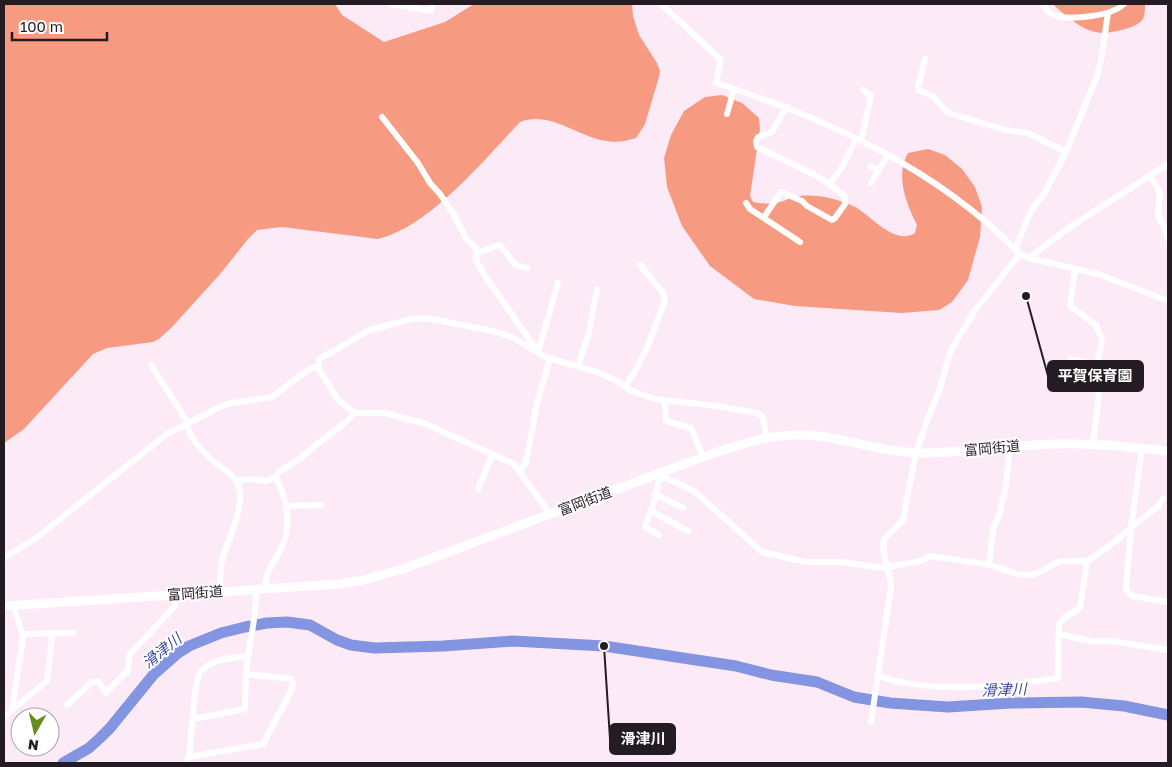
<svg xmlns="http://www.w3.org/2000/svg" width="1172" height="767" font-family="'Golos Text','Noto Sans JP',sans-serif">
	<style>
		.forest { fill: #f69a81 }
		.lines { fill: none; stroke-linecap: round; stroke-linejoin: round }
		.river { stroke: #8394e1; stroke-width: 11 }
		.street { stroke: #fff; stroke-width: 6 }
		.secondary { stroke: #fff; stroke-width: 9 }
		.labels { text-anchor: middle; stroke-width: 4; stroke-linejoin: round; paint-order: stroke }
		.street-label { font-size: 14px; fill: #251b22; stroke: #fff }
		.water-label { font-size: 15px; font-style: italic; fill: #3d49a4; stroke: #fff }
		.leader { fill: none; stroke: #251b22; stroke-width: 2 }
		.callout-dot { fill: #251b22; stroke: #fff; stroke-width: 2 }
		.callout { fill: #251b22; stroke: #251b22; stroke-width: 2 }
		.callout-label { font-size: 15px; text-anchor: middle; font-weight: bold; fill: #fff }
	</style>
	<rect width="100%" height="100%" fill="#fcebf7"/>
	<g class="forest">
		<path d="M4,4H335L342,15L384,42L445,22L474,4H632L633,16L639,35L657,63L660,71L659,77L645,124L636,138C624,142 614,143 601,140C575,134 548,111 520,122C485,159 429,227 378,239L282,227L257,230L248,239L221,273L172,327L159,339L153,342L107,348L93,354L24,429L4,443Z"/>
		<path d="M1053,4H1145C1145,8 1145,15 1143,19C1137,29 1105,35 1095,32C1081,29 1063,14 1053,4Z"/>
		<path d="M722,95L742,103L759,118L760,129L750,196L753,202C761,204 771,204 780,202C785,201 789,198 794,197C814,193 833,198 851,205C868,211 893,247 915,233L917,225C906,203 895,176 908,153L928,149L945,155L962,169L975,187L982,207L980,237L968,280L952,302L939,310L901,313L795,306L754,299L710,266L682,226L667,187L664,158L671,135L684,111L705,97Z"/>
	</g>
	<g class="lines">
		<path class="river" d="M63,763L89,748L100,738L110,728L154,674L178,653L189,646L221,633L245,627L267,623L287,622L310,625L337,640L351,645L374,648L443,646L513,641L604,646L736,666L771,675L817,682L854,697L890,703L948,707L1011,703L1081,702L1124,706L1168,715"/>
		<g class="street">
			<path d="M392,4L431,11L432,4"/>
			<path d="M661,4L721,60L716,83C826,118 938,169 1020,254L1029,258L1098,274L1168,301"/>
			<path d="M1042,4C1045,9 1048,12 1053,15C1070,21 1112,16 1124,4"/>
			<path d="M925,59L918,87L919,90L934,97L946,111L952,114L1005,130L1028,133L1066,152"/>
			<path d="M727,114L734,89"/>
			<path d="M382,117L418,163L430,183L440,194L453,213L467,240L475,247L477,253L476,260L483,273L536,349"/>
			<path d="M861,140L871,96L863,90"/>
			<path d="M871,166L879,171"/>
			<path d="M1150,176L1160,192L1158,215L1165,228L1168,239"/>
			<path d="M871,183L888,155"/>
			<path d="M829,184L841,169L856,139"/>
			<path d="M746,203L750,209L800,242"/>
			<path d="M764,217L781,192L802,201L807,206L832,220L835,218L845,204V196L829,184L813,174L757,147L756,141L758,137L772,132L783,113L788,107"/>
			<path d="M1015,249C1022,235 1030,206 1043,196L1066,152L1097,76L1101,60L1108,13"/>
			<path d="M477,253L499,245C506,249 508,259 515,264C517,266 524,267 527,268"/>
			<path d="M1029,258L1070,227L1168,164"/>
			<path d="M1075,269L1070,306L1096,325L1102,340L1097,365"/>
			<path d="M538,352L558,283"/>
			<path d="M1070,359L1097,365L1102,368L1093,444"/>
			<path d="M151,365L187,421C186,437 205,454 217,464C223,469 234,475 237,482C248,504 227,539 222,561C220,570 220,582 221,592"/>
			<path d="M578,366L589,333L597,289"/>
			<path d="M625,387L637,368L647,348L665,301L663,293L640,265"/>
			<path d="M665,401L666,421L691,428L703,457"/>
			<path d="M520,470L526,463L537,403L550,358"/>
			<path d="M660,472L666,478L694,491L762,552L806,562H841L882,568L910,563L924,560L929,556C949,559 970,561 990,565C1005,568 1017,578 1034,574C1044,572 1052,563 1062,561C1069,560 1077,562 1085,561C1093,560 1123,535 1131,528L1142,448"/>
			<path d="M237,481L247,479L267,481L276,477L279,472L301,458L316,445L345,423L355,413"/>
			<path d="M478,489L492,455"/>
			<path d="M655,494L683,508"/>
			<path d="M1163,499L1158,506L1131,528L1126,589L1132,596L1168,602"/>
			<path d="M286,506L321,505"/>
			<path d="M651,511L688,531"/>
			<path d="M550,514L514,464L426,424L385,413H355L338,400L318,367L320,358L334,351L367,331L411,319L427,318L497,332L514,338L545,357L597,372L617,381L630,390L654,399L710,405L758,413L763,417L766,437"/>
			<path d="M659,535L645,527L655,499L659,480L666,478"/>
			<path d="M4,558L36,538L167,434L226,404L272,397L305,372L311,368L318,367"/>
			<path d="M989,565L993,529L1000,513L1006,485L1010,447"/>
			<path d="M265,589C264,570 280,556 285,539C291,519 285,496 276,477"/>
			<path d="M23,634L74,633"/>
			<path d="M1058,634L1091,641H1111L1168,650"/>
			<path d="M878,676C936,695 999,686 1058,678L1059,625C1062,616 1074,614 1080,607L1087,562"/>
			<path d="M67,705L92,682H99L106,693C113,686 119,678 127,672L130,654L175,606L176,594"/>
			<path d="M12,710L47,681L52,639L50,633"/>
			<path d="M4,718L12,710L23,637L13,604"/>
			<path d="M193,719L245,709L246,674"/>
			<path d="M871,722L891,587C890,571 881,554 884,539L903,520L915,457L928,418L939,391L951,350L976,309L1020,254"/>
			<path d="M189,757L263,744L291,691L293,683L291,679L246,674C248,646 257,618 256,590"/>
			<path d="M186,763L189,757C191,742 194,681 200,673C210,659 231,658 247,656"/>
		</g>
		<path class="secondary" d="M4,606L339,584L364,580L403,569L703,457C740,444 776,431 817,436C854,440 889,454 926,453C969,452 1012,445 1055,444C1093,443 1130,447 1168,451"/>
	</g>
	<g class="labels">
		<g class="street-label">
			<text transform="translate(992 448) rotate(-5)" y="5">富岡街道</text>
			<text transform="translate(585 501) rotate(-21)" y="5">富岡街道</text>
			<text transform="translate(195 593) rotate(-4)" y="5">富岡街道</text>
		</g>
		<g class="water-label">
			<text transform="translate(162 651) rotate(-39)" y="5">滑津川</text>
			<text transform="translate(1004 690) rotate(-2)" y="5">滑津川</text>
		</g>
	</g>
	<path class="leader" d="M1026 296L1048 376M604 646L610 739"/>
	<g class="callout-dot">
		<circle cx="1026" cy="296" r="5"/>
		<circle cx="604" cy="646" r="5"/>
	</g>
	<g class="callout">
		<rect x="1048" y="361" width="95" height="30" rx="5"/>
		<rect x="610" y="724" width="65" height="30" rx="5"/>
	</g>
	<g class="callout-label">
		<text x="1095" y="381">平賀保育園</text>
		<text x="643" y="744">滑津川</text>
	</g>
	<rect width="1172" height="767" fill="none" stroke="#251b22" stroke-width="10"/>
	<g transform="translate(35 732) rotate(188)"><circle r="24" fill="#ffffff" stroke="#a8a4a7"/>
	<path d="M0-4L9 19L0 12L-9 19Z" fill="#648e1d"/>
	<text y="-8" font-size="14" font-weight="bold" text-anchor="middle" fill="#251b22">N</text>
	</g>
	<path d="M12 32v8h95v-8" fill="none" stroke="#251b22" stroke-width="2.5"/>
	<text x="20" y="32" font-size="15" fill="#251b22" stroke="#ffffff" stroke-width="4" paint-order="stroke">100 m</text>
</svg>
